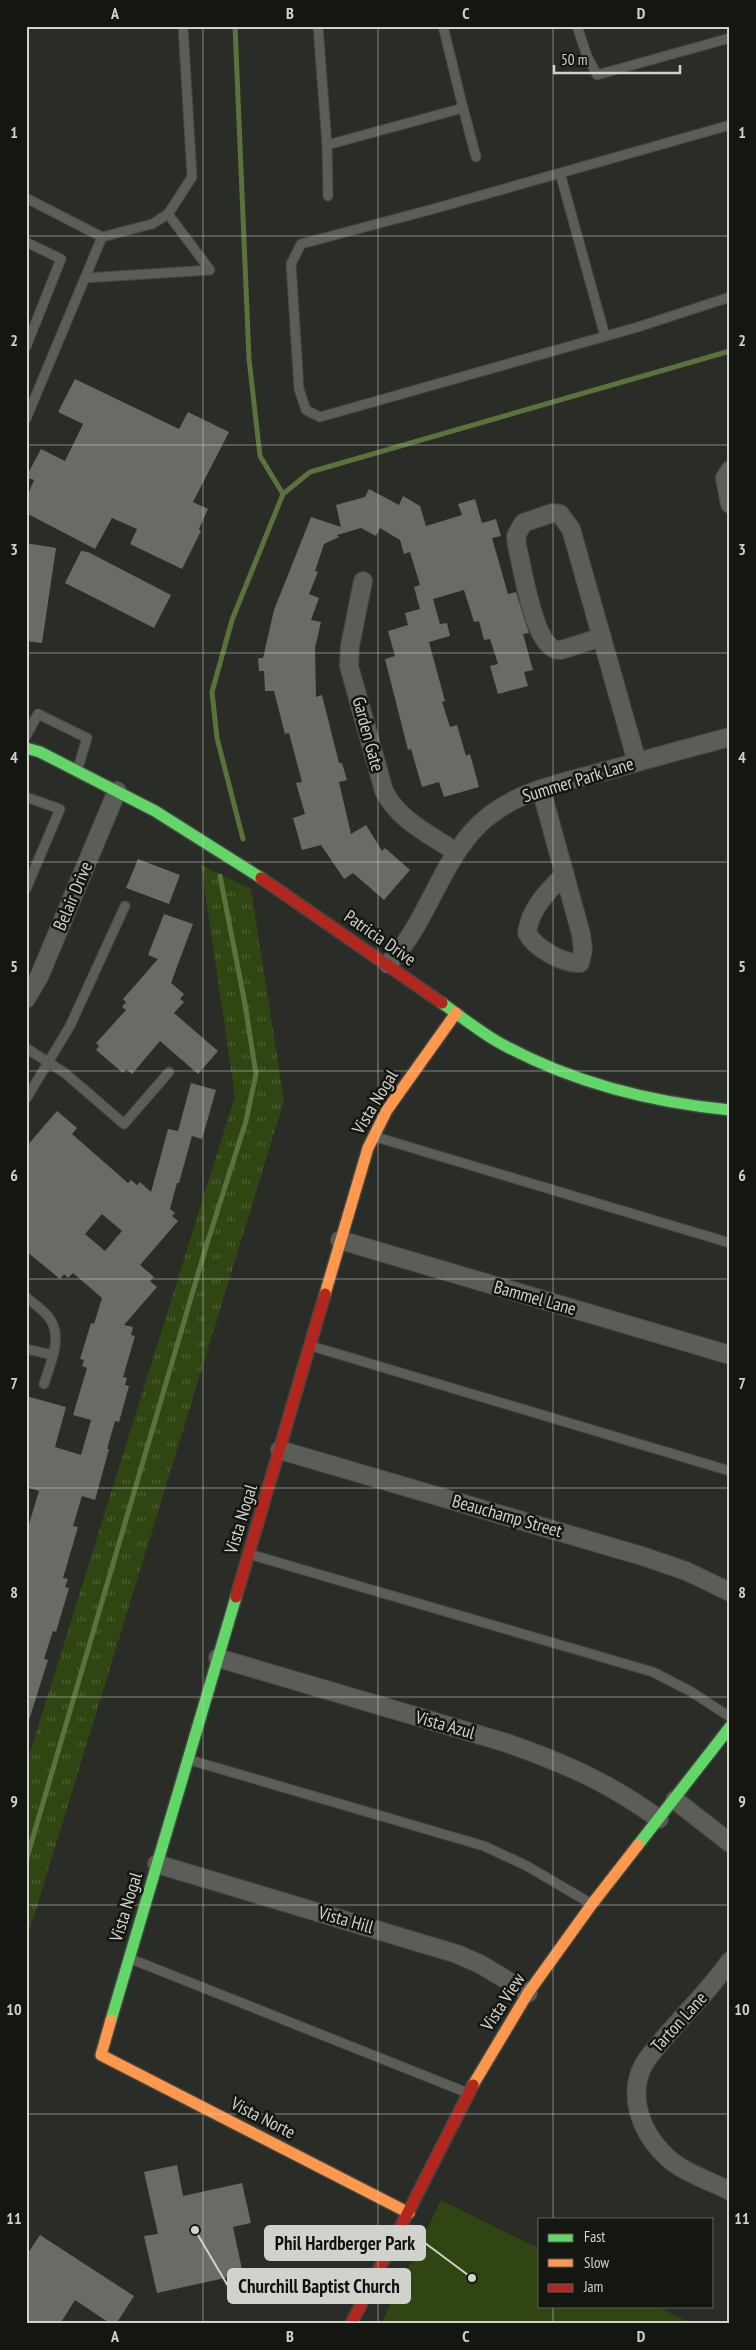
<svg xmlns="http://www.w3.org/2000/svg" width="756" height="2350" font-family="'PT Sans Narrow',sans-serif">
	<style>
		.grass { fill: url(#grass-tufts) }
		.park { fill: #314513 }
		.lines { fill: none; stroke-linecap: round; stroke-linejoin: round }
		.stream { stroke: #5a723b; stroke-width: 5 }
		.building { fill: #696b66; fill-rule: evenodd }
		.lane-casing { stroke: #444741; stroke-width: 11 }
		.street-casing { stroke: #444741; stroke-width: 20 }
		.fast-casing { stroke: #444741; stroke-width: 14 }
		.slow-casing { stroke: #444741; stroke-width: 14 }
		.jam-casing { stroke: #444741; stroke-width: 14 }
		.lane { stroke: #5b5d59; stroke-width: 9 }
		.street { stroke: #5b5d59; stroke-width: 18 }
		.fast { stroke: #63d668; stroke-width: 11 }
		.slow { stroke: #ff974d; stroke-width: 11 }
		.jam { stroke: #b3261e; stroke-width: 11 }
		.grid { fill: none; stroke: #cfd3cc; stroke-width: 1; stroke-opacity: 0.55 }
		.labels { text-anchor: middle; stroke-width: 5; stroke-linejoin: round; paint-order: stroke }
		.street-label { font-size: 18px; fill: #cfd3cc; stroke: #141611 }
		.leader { fill: none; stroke: #cfd3cc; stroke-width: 2 }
		.callout-dot { fill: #cfd3cc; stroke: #141611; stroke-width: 2 }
		.callout { fill: #cfd3cc; stroke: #cfd3cc; stroke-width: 2 }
		.callout-label { font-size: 19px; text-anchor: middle; font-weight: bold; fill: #111 }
		.neatline { fill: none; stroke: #cfd3cc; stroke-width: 2 }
		.grid-label { font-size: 16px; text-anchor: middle; font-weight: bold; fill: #cfd3cc }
	</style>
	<defs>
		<pattern id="grass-tufts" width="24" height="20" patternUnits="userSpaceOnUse" patternTransform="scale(1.25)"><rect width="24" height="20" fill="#314513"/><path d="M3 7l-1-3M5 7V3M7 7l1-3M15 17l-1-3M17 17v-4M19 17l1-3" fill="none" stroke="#4e5f34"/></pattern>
	</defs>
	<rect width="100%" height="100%" fill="#2a2c27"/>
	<path class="grass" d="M201,865L251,889L284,1101L26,1942V1765L235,1096Z"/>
	<path class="park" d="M441,2200L540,2249V2306H656L692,2324H381Z"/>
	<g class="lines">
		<g class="stream">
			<path d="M235,26L249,359L260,456L283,494"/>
			<path d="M243,839L217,738L212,692L232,620L283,494L310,472L730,351"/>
			<path d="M26,1861L205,1250L246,1121L256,1074L245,1004L220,876"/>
		</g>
	</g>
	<g class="building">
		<path d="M75,379L179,429L188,412L229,432L193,502L208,509L199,529L201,531L182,569L130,544L137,529L112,518L95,549L26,513V499L34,480L26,477L41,449L65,461L83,424L58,412Z"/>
		<path d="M369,489L399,505L403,496L420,506L426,526L462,515L458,504L475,499L482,523L496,519L501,536L492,538L508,594L516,592L528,630L529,633L523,634L533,670L524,672L528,686L498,694L490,666L498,664L490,639L484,640L479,621L474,622L464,590L433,599L440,624L447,623L450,636L429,642L445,701L442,702L450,727L457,725L466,756L470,754L479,787L444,797L439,782L422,787L411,749L408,750L385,659L395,656L388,631L408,625L405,613L420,609L414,587L420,585L410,552L404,554L400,540L380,528L376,536L361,528L337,535L339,537L324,544L315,571L318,572L309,594L319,598L311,620L321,622L315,648L316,697L322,695L339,763H342L347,780L339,782L351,834L366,825L382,851L385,848L410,870L384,900L353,873L344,879L321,845L302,850L293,818L305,814L296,783L302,782L289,733L285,734L274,691H265L264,671H259L258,658H263L274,610L311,517L341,527L336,505L365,497Z"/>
		<path d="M26,543L56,548L42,643L26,641Z"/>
		<path d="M81,551L88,552L171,595L154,628L65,583Z"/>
		<path d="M138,859L180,875L169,904L126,888Z"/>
		<path d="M164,914L193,924L171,983L184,994L180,999L184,1002L174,1013L218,1051L198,1074L160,1041L132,1074L126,1069L123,1073L96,1050L99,1046L96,1043L126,1010L122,1007L126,1002L123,999L158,959L148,955Z"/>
		<path d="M191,1083L216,1090L202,1139L192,1136L179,1183H177L170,1209L175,1213L172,1216L178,1221L140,1265L154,1277L150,1281L157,1287L124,1325L133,1327L131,1335L135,1336L123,1377L127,1378L125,1385L129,1386L119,1422L115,1421L107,1449H109L95,1500L82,1496L73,1526L78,1527L63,1578L68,1579L65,1587L69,1588L56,1632L53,1631L44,1659L48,1660L29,1720L26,1719V1534L39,1491L26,1487V1396L66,1407L55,1447L81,1455L91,1420L73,1415L87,1368L82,1366L84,1360L80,1359L91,1323L94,1324L102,1298L73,1273L68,1278L64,1274L60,1279L26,1251V1147L57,1111L77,1128L72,1134L128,1183L131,1180L137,1185L140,1182L151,1192L168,1129L178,1131ZM102,1214L122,1231L105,1251L85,1234Z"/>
		<path d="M177,2165L183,2196L242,2183L251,2223L233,2227L243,2274L157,2293L144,2236L158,2234L144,2172Z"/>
		<path d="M40,2235L134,2296L116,2324H111L75,2300L60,2324H26V2256Z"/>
	</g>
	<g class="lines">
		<defs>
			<g id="lane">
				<path d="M318,26L327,145"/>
				<path d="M577,26L587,56L597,75L730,38"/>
				<path d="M463,108L476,157"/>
				<path d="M730,125L433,209L301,244L291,264L299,389L306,410L320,417L638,327L730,297"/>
				<path d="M560,173L605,336"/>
				<path d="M328,196L327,145L463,108L443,26"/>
				<path d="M26,198L102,237L26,419"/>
				<path d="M102,237L152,224L168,214"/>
				<path d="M26,242L61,259L26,347"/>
				<path d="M85,278L210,270L168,214L192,177L183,26"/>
				<path d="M26,736L38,714L87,738L78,768"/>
				<path d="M26,797L60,809L26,889"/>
				<path d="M26,1048L65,1073L124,1124L169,1072"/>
				<path d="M26,1099L70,1026L125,906"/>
				<path d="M376,1137L730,1243"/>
				<path d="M26,1297C34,1304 44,1310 50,1319C63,1338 50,1364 44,1384"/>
				<path d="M311,1346L730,1471"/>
				<path d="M26,1349L53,1355"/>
				<path d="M249,1554L653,1672L690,1691L730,1717"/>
				<path d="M190,1760L484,1846L527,1866L590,1903"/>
				<path d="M131,1959L468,2093"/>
			</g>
			<g id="street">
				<path d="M730,470L725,478L730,504"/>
				<path d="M363,581L350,646L349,666L384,791C398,820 431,835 456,852"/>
				<path d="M602,637L561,650C534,653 523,568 517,546L516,536L523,523L552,513L560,514L571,529L637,762"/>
				<path d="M541,789L581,934L583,950L580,963C563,964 535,948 527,933C530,908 548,891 565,874"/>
				<path d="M388,964C424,927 437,873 471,833C507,791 562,783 613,769C652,758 691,747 730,737"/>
				<path d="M26,999L39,977L117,791"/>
				<path d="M340,1240L730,1355"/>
				<path d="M280,1450L642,1556L686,1571L730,1592"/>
				<path d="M218,1658L507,1743C566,1764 608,1782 659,1819"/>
				<path d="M675,1800L730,1843"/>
				<path d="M157,1864L457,1954L480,1964L528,1993"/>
				<path d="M730,1961C706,1995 676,2022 651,2054C623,2088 639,2132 669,2159C685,2173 710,2181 730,2191"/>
			</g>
			<g id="fast">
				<path d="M26,748L40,752L155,811L261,878"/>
				<path d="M442,1003C460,1016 479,1031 498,1042C570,1082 648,1102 730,1110"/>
				<path d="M638,1845L730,1727"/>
				<path d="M111,2020L236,1597"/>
			</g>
			<g id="slow">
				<path d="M325,1294L368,1148L387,1110L456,1013"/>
				<path d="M111,2020L101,2055L409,2213"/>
				<path d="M473,2085L528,1993L592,1904L638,1845"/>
			</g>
			<g id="jam">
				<path d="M261,878L442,1003"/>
				<path d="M236,1597L325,1294"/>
				<path d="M351,2324L473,2085"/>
			</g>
		</defs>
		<use href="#lane" class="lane-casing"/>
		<use href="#street" class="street-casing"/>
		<use href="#fast" class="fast-casing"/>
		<use href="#slow" class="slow-casing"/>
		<use href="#jam" class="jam-casing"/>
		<use href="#lane" class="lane"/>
		<use href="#street" class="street"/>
		<use href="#fast" class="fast"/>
		<use href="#slow" class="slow"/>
		<use href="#jam" class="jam"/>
	</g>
	<path class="grid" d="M203,26V2324M378,26V2324M553,26V2219M26,236H730M26,445H730M26,653H730M26,862H730M26,1071H730M26,1279H730M26,1488H730M26,1697H730M26,1905H730M26,2114H730M553,2306V2324"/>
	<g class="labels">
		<g class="street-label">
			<text transform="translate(368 734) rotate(75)" y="6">Garden Gate</text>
			<text transform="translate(578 780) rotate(-17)" y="6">Summer Park Lane</text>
			<text transform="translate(73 896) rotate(-67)" y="6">Belair Drive</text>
			<text transform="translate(380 938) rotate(35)" y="6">Patricia Drive</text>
			<text transform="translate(375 1102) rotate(-59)" y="6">Vista Nogal</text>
			<text transform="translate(535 1298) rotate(16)" y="6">Bammel Lane</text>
			<text transform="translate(507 1516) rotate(16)" y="6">Beauchamp Street</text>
			<text transform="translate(241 1519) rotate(-73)" y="6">Vista Nogal</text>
			<text transform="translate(445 1725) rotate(16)" y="6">Vista Azul</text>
			<text transform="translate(126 1907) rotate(-73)" y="6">Vista Nogal</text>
			<text transform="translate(346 1920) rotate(16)" y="6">Vista Hill</text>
			<text transform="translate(503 2002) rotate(-57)" y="6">Vista View</text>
			<text transform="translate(679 2022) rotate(-48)" y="6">Tarton Lane</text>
			<text transform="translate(263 2118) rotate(27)" y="6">Vista Norte</text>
		</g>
	</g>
	<path class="leader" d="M472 2278L425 2243M195 2230L228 2286"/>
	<g class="callout-dot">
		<circle cx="472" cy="2278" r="5"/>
		<circle cx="195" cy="2230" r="5"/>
	</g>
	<g class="callout">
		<rect x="265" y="2226" width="160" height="34" rx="5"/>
		<rect x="228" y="2269" width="182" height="34" rx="5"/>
	</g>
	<g class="callout-label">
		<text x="345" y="2250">Phil Hardberger Park</text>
		<text x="319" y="2293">Churchill Baptist Church</text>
	</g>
	<rect width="756" height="2350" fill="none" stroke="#141611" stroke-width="55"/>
	<rect x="538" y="2218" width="175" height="90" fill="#141611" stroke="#5f625c"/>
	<rect x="548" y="2234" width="25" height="8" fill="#63d668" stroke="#5f625c"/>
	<text x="584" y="2242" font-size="15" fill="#cfd3cc">Fast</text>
	<rect x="548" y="2259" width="25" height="8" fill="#ff974d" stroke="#5f625c"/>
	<text x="584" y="2268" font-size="15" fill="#cfd3cc">Slow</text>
	<rect x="548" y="2284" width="25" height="8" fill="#b3261e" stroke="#5f625c"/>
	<text x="584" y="2292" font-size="15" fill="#cfd3cc">Jam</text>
	<path d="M554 65v8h126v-8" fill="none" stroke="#cfd3cc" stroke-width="2.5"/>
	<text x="561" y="65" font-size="15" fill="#cfd3cc" stroke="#141611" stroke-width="4" paint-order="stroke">50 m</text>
	<rect x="28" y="28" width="700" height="2294" class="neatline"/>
	<g class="grid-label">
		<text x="115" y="19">A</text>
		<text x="290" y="19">B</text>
		<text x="466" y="19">C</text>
		<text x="641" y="19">D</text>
		<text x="14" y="138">1</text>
		<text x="742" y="138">1</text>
		<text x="14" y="346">2</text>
		<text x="742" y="346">2</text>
		<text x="14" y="555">3</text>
		<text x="742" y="555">3</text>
		<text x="14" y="763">4</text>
		<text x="742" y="763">4</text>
		<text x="14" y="972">5</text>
		<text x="742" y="972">5</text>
		<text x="14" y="1181">6</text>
		<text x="742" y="1181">6</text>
		<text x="14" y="1389">7</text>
		<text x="742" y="1389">7</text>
		<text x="14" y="1598">8</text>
		<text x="742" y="1598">8</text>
		<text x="14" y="1807">9</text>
		<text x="742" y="1807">9</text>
		<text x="14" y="2015">10</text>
		<text x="742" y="2015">10</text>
		<text x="14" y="2224">11</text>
		<text x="742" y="2224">11</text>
		<text x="115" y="2342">A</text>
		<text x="290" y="2342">B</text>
		<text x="466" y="2342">C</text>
		<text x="641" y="2342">D</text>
	</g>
</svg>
